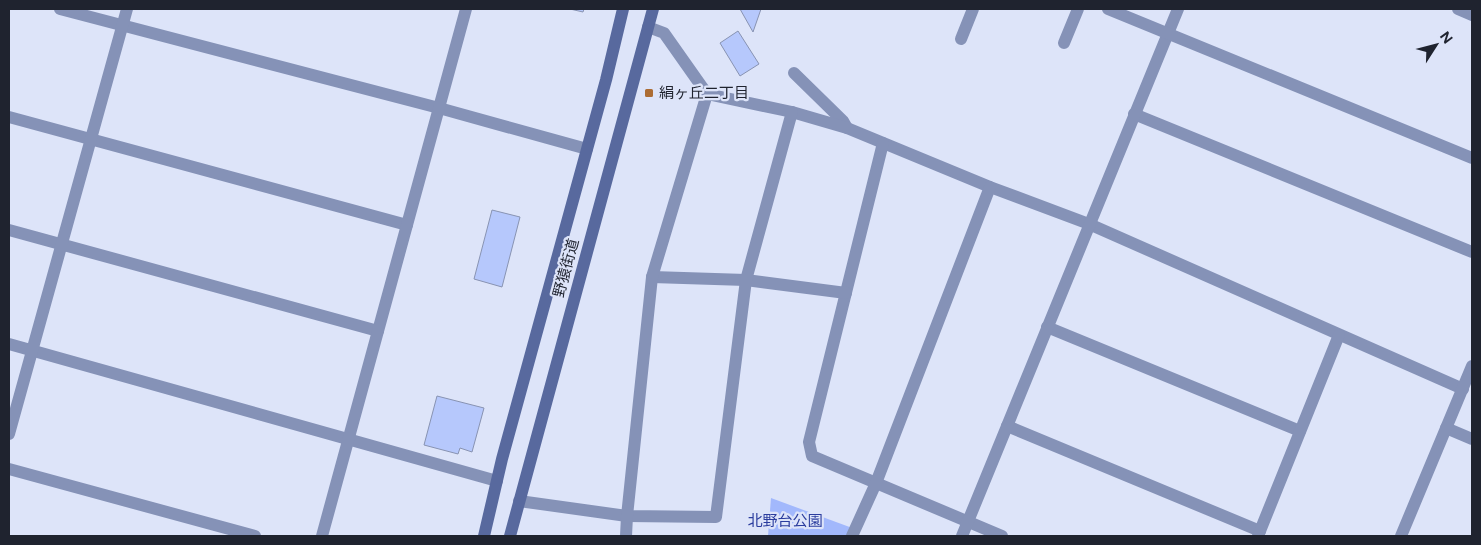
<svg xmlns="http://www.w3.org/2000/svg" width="1481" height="545" font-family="Figtree,'Noto Sans JP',sans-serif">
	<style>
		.green { fill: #a2b8fc }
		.building { fill: #b6c8fc; stroke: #8893b2 }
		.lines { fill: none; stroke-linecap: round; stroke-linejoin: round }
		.service { stroke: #8592b7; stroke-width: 12 }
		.minor { stroke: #8592b7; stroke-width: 12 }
		.tertiary { stroke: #8592b7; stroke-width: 12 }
		.secondary { stroke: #58699e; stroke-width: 12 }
		.poi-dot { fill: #ac6c34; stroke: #dde4f9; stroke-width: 2 }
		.labels { text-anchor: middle; stroke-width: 4.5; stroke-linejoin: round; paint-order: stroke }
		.poi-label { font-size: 15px; fill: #1f232f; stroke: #dde4f9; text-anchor: start }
		.street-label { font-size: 15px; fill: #1f232f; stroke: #dde4f9 }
		.park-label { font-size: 15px; fill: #2b3d9e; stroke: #dde4f9 }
	</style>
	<rect width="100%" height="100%" fill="#dde4f9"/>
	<path class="green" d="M771,498L855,529L852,536H768Z"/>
	<g class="building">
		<path d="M570,9H584L583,12Z"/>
		<path d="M740,9H761L753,32Z"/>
		<path d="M738,31L759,64L740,76L720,43Z"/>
		<path d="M492,210L520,217L502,287L474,279Z"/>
		<path d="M437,396L484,408L472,452L460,448L458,454L424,445Z"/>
	</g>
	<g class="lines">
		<g class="service">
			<path d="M961,39L973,9"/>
			<path d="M1064,43L1078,9"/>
			<path d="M794,73L843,121L847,128"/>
		</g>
		<g class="minor">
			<path d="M60,9L439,108L587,149"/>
			<path d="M1458,9L1472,15"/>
			<path d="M792,112L847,128L990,187L1089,224L1463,389"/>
			<path d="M1134,114L1472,252"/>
			<path d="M9,117L407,225"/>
			<path d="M883,143L809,442L812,456L1002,536"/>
			<path d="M9,230L378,331"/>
			<path d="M652,277L746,280L846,293"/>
			<path d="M1047,327L1300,431"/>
			<path d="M9,344L497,481"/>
			<path d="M1007,426L1260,531"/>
			<path d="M1446,428L1472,439"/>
			<path d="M9,434L127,9"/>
			<path d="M9,469L255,536"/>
			<path d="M519,501L627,516L716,517L746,280L792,112L707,94"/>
			<path d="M322,536L466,9"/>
			<path d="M626,536L627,516L652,277L707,94L664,33L648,27"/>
			<path d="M852,536L876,483L990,187"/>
			<path d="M962,536L1178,9"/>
			<path d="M1258,536L1339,335"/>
			<path d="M1401,536L1472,366"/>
		</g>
		<path class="tertiary" d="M1108,9L1472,158"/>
		<g class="secondary">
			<path d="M484,536L502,459L606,80L623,9"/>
			<path d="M510,536L653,9"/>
		</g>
	</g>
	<rect class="poi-dot" x="644" y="88" width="10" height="10" rx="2.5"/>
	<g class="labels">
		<g class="poi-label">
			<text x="659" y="98">絹ヶ丘二丁目</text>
		</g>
		<g class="street-label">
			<text transform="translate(566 268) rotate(-75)" y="5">野猿街道</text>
		</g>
		<g class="park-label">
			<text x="785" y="526">北野台公園</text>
		</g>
	</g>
	<rect width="1481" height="545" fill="none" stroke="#1f232f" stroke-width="20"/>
	<g transform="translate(1436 45) rotate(54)" stroke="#dde4f9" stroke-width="4" paint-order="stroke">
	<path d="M0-4L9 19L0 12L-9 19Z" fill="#1f232f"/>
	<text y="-8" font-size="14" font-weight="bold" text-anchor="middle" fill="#1f232f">N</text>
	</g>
</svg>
